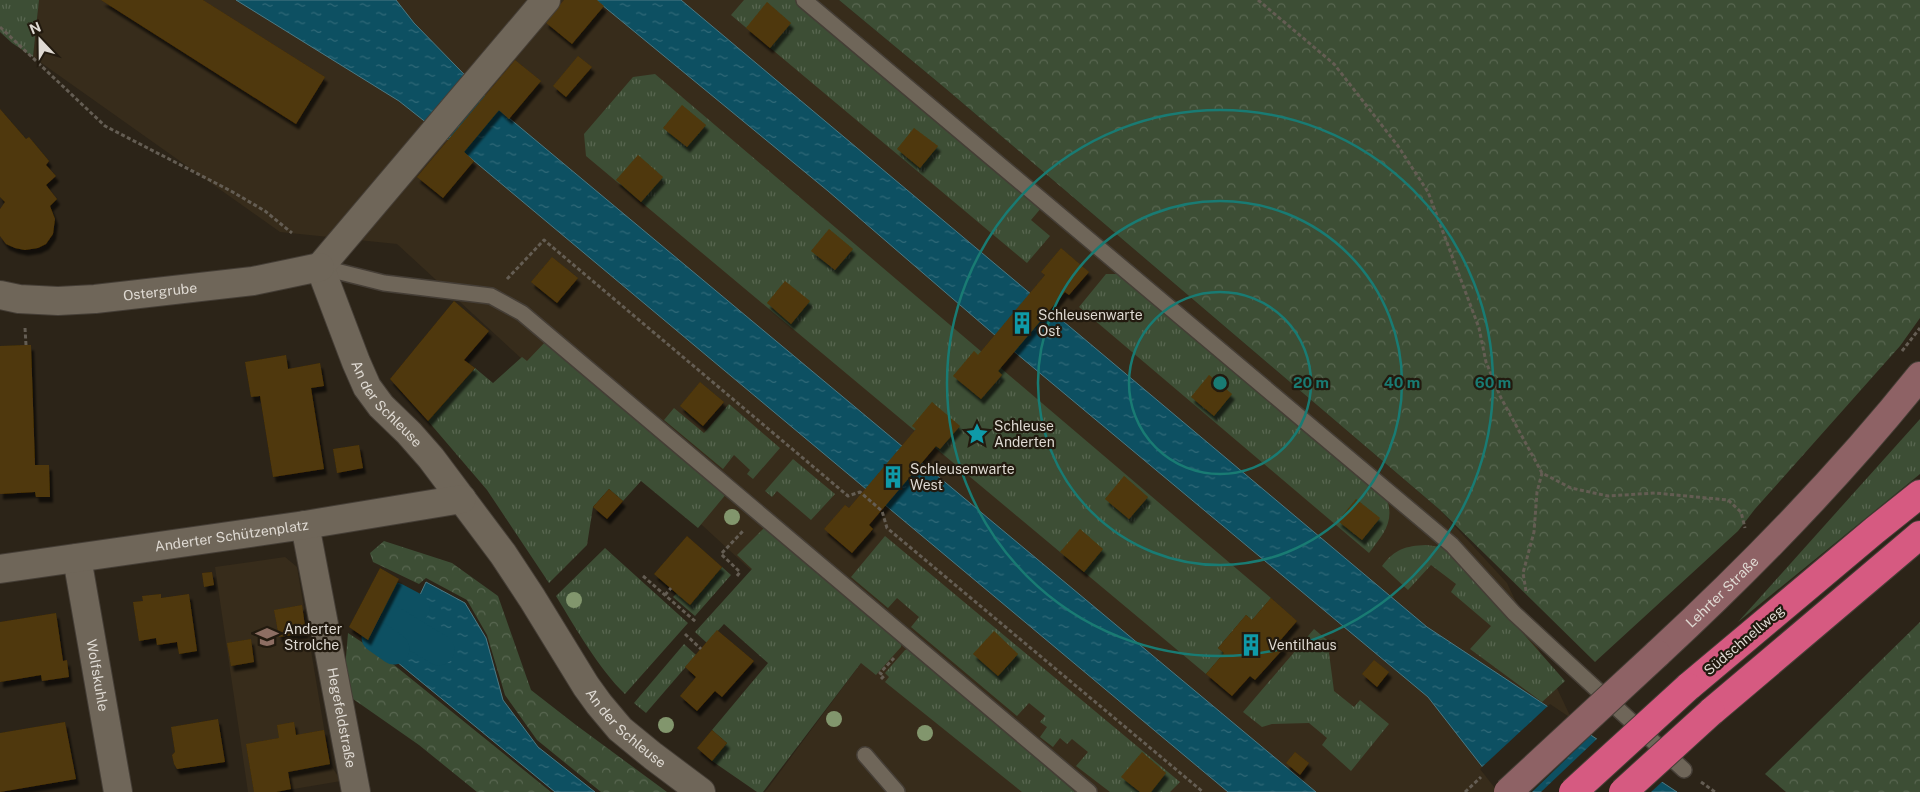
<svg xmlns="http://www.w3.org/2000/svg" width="1920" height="792" font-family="'Public Sans',sans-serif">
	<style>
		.built { fill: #372c1b }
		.grass { fill: url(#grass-tufts) }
		.forest { fill: url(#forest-crowns) }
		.water { fill: url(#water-ripples); stroke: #4c7984 }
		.pier { fill: #2c2418 }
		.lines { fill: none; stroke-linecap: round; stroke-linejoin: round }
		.canal { stroke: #0d5062; stroke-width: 31 }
		.building { fill: #503709; filter: url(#shadow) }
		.lane-casing { stroke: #453e36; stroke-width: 18 }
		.street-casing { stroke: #453e36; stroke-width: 30 }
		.secondary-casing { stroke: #453e36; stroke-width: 30 }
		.highway-casing { stroke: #453e36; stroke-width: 30 }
		.path { stroke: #645d53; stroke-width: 3; stroke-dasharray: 4 2.5; stroke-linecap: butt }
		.lane { stroke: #6f6659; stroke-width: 15 }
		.street { stroke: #6f6659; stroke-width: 28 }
		.secondary { stroke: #8e6265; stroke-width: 28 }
		.highway { stroke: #d65a81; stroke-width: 28 }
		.secondary-bridge-casing { stroke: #453e36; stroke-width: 30; stroke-linecap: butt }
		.highway-bridge-casing { stroke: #453e36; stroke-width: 30; stroke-linecap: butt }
		.path-bridge { stroke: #645d53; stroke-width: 3; stroke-dasharray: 4 2.5; stroke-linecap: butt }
		.secondary-bridge { stroke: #8e6265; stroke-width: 28 }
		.highway-bridge { stroke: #d65a81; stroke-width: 28 }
		.tree { fill: #82966d }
		.ring { fill: none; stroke: #197b73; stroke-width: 2.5 }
		.labels { text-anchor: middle; stroke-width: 4.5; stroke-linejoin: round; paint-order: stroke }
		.street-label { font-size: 14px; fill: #dfdad3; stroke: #221a0f }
		.poi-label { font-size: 14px; fill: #dfdad3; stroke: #221a0f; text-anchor: start }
		.centre { fill: #197b73; stroke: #221a0f; stroke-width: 2.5 }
		.ring-label { font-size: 15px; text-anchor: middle; font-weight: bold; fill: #197b73; stroke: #221a0f; stroke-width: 4.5; stroke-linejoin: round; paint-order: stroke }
	</style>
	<defs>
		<pattern id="grass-tufts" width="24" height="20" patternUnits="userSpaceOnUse" patternTransform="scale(1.25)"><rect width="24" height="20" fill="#3d4e35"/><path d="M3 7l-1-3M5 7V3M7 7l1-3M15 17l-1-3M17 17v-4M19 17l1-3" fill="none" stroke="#596751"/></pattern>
		<pattern id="forest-crowns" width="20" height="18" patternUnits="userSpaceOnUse" patternTransform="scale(1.25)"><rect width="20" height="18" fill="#3d4e35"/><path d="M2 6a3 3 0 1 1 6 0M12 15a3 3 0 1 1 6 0" fill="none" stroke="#596751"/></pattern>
		<pattern id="water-ripples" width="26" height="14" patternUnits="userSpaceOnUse" patternTransform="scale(1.25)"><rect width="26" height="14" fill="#0d5062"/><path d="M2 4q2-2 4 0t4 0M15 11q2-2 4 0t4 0" fill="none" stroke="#306978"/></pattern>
		<filter id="shadow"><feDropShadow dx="3" dy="5.5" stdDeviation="1" flood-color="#0009"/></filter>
	</defs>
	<rect width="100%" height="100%" fill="#2c2418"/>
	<g class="built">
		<path d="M39,0H839L945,88L1439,509L1507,583L1573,722L1677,792H765L861,663L766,584L397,244L280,232L33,57Z"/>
		<path d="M285,557L297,567L330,764L341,781L276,792H248L215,567Z"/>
	</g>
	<g class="grass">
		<path d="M0,0H39L33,57L12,43L0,32Z"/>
		<path d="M744,0H796L1042,207L1031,220L1050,236L1027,263L731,15Z"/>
		<path d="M655,74L1271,598L1252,620L1246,615L1218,648L1224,653L1206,674L586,156L584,134L633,77Z"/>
		<path d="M1106,274H1121L1385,494C1396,520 1385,532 1369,553L1079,307Z"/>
		<path d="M548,339L727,493L698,528L641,481L623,501L609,489L593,507L587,545L549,583L487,490L428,421L475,368L493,383L522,357L527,361Z"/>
		<path d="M729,404L780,448L753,479L747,474L750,470L734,455L723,469L664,420L674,408L704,433Z"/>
		<path d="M1920,419V474L1738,622Z"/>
		<path d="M793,459L835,494L811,520L777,491L772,497L765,491Z"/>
		<path d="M766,526L902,641L901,647L876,675L861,663L763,792H757L712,761L727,743L712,730L768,663L724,624L707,643L695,632L752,569L737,555Z"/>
		<path d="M885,536L1180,782L1170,792H1110L1076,766L1088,752L1072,739L1067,744L1060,738L1053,747L1040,737L1047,727L1040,722L1045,716L1029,703L1017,716L911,627L919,617L897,598L888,608L851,577Z"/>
		<path d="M1426,545L1441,547L1459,561L1565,681L1542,702L1470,649L1491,626L1451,592L1456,584L1431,565L1408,590L1382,566C1395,549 1405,546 1426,545Z"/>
		<path d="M605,548L688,623L625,694C599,669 575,627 556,596Z"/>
		<path d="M722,567L731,575L695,616L673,597L677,593L690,605Z"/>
		<path d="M1314,629L1332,644L1329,653L1334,691L1354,707L1360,700L1389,724L1351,771L1322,745L1327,738L1309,723L1272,724L1262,727L1243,712Z"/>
		<path d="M684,644L696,655L646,713L634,703Z"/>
		<path d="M910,648L1075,792H1022L885,682L889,677L885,673L905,650Z"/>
	</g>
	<g class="forest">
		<path d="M839,0H1920V318L1900,346L1755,509L1738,531L1595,662L1439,509L945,88Z"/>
		<path d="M384,541L452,563L498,596L531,690L576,725L667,792H601L537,740L505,695L487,635L467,600L426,578L419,584L373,562L370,553Z"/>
		<path d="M1920,622V792H1786L1765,774Z"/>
		<path d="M348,633L383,656L551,792H477L419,745L343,692Z"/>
	</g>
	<g class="water">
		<path d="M236,0H396L414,23L497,108L1316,792H1228L461,150L399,101Z"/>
		<path d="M596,0H681L1427,627L1677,792H1502L1428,697L1011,349L828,191Z"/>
		<path d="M426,582L465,603L486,638L503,700L538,747L595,792H555L391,657Z"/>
	</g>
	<g class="pier">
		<path d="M1550,704L1593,733L1532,792H1498L1480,769Z"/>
		<path d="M1599,737L1664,780L1651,792H1541Z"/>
	</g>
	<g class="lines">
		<g class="canal">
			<path d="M395,598L414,608"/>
			<path d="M385,617L439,650"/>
			<path d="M377,637L394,649"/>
		</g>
	</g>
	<g class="building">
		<path d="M101,0H203L325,77L296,124Z"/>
		<path d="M564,0H597L604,6L572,44L545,22Z"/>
		<path d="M767,2L791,23L770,48L746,28Z"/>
		<path d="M578,56L592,67L566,97L553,86Z"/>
		<path d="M515,60L541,81L509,119L499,110L464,152L474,161L443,198L417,177Z"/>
		<path d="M682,105L706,125L687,147L663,128Z"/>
		<path d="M0,109L26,139L29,137L49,161L46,165L56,176L46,185L57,199L50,206L55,219L53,234L46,244L38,248L25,250L15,248L6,244L0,236V209L5,202L0,197Z"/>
		<path d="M914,128L938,146L920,168L897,149Z"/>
		<path d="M638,155L663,177L641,202L616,180Z"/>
		<path d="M829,229L853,249L835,270L811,251Z"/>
		<path d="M1061,248L1089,272L1069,295L1065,292L998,371L1002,375L981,399L953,376L974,351L978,355L1045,275L1041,272Z"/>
		<path d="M552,257L578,278L557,303L531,282Z"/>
		<path d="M785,281L810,301L791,324L767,303Z"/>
		<path d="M454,301L489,331L464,360L475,368L428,421L390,379Z"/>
		<path d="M26,345H31L35,465H49L50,497H36L35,492L0,494V346Z"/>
		<path d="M286,355L288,369L320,363L324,386L311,388L324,469L273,477L260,396L251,397L245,362Z"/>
		<path d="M1209,375L1232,394L1214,416L1191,397Z"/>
		<path d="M700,382L724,402L703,426L680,406Z"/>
		<path d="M932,402L960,426L940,449L936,446L869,525L873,529L852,553L824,529L845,505L849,508L916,429L912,426Z"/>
		<path d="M359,445L363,468L337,473L333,449Z"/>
		<path d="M1124,476L1148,497L1129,519L1105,499Z"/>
		<path d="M609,489L623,501L607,519L593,507Z"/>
		<path d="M1356,499L1380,518L1362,540L1338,521Z"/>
		<path d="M1080,529L1103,549L1084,572L1060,552Z"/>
		<path d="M687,536L722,567L690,605L654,574Z"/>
		<path d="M380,568L399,579L368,640L349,627Z"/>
		<path d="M212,572L214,585L204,587L202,573Z"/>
		<path d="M161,594V598L189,594L197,651L179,654L177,642L157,645L156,638L139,641L133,602L143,601L142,596Z"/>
		<path d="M1271,598L1297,621L1278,643L1284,648L1255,680L1250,676L1232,696L1206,674L1224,653L1218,648L1246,615L1252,620Z"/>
		<path d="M302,605L306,633L279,637L274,610Z"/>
		<path d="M56,613L63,661L67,660L69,677L42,681L41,675L0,682V622Z"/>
		<path d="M717,630L754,661L722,697L715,691L697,711L680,696L696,677L685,667Z"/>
		<path d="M994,631L1018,654L998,676L973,654Z"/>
		<path d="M251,639L254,662L231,666L227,643Z"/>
		<path d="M1374,660L1389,672L1377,687L1362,674Z"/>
		<path d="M218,719L225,762L177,769L174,764L172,755L175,752L171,727Z"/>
		<path d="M65,722L76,779L0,792V733Z"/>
		<path d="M294,722L296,735L324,730L330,764L288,772L291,789L276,792H254L246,744L279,738L277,725Z"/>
		<path d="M712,730L727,743L712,761L697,748Z"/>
		<path d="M1142,752L1166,773L1151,792H1140L1121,777Z"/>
		<path d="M1295,752L1309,763L1300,775L1286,763Z"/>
	</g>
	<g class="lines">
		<defs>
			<g id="lane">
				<path d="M804,0L1452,545L1514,613L1684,770"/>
				<path d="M320,267L384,283L491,296L522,313L1089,792"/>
				<path d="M865,755L897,792"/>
			</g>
			<g id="street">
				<path id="s1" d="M320,267L356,362L367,387L381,406L409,433L431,458L503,554L532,598L586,686L599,704L620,729L653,756L701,792"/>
				<path d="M320,267L546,0"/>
				<path id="s2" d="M0,295L19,299L58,301L95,299L253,281L320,267"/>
				<path id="s3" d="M305,525L356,792"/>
				<path id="s4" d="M77,558L118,792"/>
				<path id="s5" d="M0,569L305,525L462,499"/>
			</g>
			<g id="secondary">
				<path id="s6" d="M1657,654C1751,567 1840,476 1920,376"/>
			</g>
			<g id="highway">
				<path d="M1688,687L1875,530L1920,494"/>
				<path d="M1711,712L1920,535"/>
			</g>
		</defs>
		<use href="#lane" class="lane-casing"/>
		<use href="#street" class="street-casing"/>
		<use href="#secondary" class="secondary-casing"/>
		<use href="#highway" class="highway-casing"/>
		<g class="path">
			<path d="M1258,0L1334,64L1398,146L1428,192L1479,328L1486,362L1500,396L1542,473L1571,488L1608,496L1655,493L1728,500L1741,512L1745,528"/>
			<path d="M0,27L105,126L231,191L265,211L292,233"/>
			<path d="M507,279L544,240L848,496L860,492L882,511L887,528L1203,792"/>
			<path d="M25,328L26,345"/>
			<path d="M1902,351L1920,328"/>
			<path d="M643,576L696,622"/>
			<path d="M737,576L740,572L721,554L744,530"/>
			<path d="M1526,591L1523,573L1534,532L1537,492L1542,473"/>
			<path d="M665,595L671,588"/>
			<path d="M685,634L701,649"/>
			<path d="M881,679L884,676L880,673L894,658"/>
			<path d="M1701,782L1715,792"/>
		</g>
		<use href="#lane" class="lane"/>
		<use href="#street" class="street"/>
		<use href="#secondary" class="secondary"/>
		<use href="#highway" class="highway"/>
		<defs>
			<path id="secondary-bridge" d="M1508,792L1657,654"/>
			<g id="highway-bridge">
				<path d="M1573,792L1688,687"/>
				<path d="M1623,792L1711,712"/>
			</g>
		</defs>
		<use href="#secondary-bridge" class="secondary-bridge-casing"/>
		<use href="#highway-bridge" class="highway-bridge-casing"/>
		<path class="path-bridge" d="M1465,792L1481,777"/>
		<use href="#secondary-bridge" class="secondary-bridge"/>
		<use href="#highway-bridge" class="highway-bridge"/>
	</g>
	<g class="tree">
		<circle cx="732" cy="517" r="8"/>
		<circle cx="574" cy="600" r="8"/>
		<circle cx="834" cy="719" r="8"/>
		<circle cx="666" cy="725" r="8"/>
		<circle cx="925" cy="733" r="8"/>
	</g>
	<g class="ring">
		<circle cx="1220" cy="383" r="91"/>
		<circle cx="1220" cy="383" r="182"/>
		<circle cx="1220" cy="383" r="273"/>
	</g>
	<defs>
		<symbol id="building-bare" viewBox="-9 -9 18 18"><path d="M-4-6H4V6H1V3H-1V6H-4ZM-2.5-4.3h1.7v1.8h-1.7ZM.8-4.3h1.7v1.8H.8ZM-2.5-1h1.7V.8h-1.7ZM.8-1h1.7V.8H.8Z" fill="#0f9aa8" stroke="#221a0f" stroke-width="2.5" paint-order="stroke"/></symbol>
		<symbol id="sight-bare" viewBox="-9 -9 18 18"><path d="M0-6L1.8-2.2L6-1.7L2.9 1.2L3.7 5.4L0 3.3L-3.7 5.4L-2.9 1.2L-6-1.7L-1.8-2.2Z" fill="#0f9aa8" stroke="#221a0f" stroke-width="2.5" paint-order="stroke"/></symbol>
		<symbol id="school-bare" viewBox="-9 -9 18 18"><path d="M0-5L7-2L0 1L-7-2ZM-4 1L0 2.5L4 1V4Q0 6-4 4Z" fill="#8d6e63" stroke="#221a0f" stroke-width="2.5" paint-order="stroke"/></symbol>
	</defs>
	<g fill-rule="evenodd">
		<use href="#building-bare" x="1006" y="307" width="32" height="32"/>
		<use href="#sight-bare" x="961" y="418" width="32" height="32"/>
		<use href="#building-bare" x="877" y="461" width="32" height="32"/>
		<use href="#school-bare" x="251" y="621" width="32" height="32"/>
		<use href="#building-bare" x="1235" y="629" width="32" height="32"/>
	</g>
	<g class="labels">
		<g class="street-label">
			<text dy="5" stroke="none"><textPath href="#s2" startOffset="161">Ostergrube</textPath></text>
			<text dy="5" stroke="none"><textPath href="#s1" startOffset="154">An der Schleuse</textPath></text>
			<text dy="5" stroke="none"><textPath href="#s5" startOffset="234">Anderter Schützenplatz</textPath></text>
			<text dy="5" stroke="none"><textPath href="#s6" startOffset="90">Lehrter Straße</textPath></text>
			<text transform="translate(1744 640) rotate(-40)" y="5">Südschnellweg</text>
			<text dy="5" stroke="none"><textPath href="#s4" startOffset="119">Wolfskuhle</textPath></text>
			<text dy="5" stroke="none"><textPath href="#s3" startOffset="196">Hegefeldstraße</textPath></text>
			<text dy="5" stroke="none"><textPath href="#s1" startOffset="559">An der Schleuse</textPath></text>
		</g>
		<g class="poi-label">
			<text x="1038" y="320">Schleusenwarte<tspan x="1038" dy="16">Ost</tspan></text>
			<text x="994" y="431">Schleuse<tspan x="994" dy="16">Anderten</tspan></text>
			<text x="910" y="474">Schleusenwarte<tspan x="910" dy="16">West</tspan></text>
			<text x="284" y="634">Anderter<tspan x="284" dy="16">Strolche</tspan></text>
			<text x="1268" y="650">Ventilhaus</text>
		</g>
	</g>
	<circle cx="1220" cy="383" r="8" class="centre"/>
	<g class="ring-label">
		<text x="1311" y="388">20 m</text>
		<text x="1402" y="388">40 m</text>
		<text x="1493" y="388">60 m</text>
	</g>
	<g transform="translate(40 40) rotate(338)" stroke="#221a0f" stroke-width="4" paint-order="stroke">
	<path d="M0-4L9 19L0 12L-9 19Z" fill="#dfdad3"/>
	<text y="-8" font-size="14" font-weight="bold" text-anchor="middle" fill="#dfdad3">N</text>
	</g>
</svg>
